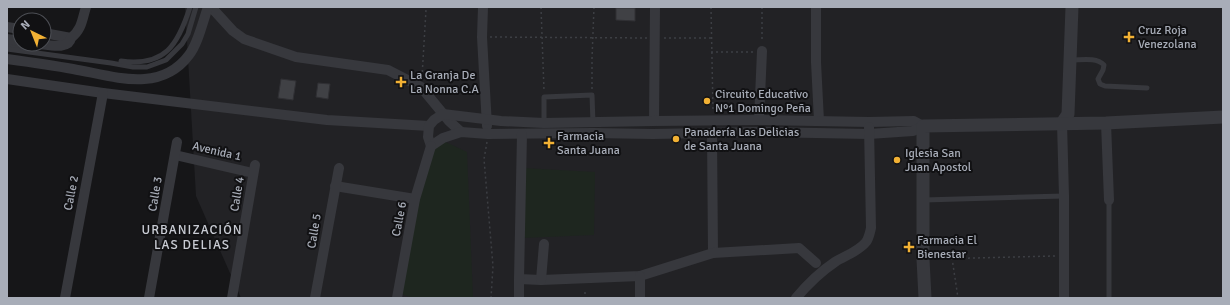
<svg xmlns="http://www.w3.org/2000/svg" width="1230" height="305" font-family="Signika,sans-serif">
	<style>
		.built { fill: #222225 }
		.green { fill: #1e261f }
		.building { fill: #404145; stroke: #303034 }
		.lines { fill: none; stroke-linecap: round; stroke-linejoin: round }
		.path { stroke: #3d3f44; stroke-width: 1.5; stroke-dasharray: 2 3; stroke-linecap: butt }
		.service { stroke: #37383d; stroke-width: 5 }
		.minor { stroke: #37383d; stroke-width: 10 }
		.tertiary { stroke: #37383d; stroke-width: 13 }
		.poi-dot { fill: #f2b134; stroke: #111113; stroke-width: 1.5 }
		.labels { text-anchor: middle; stroke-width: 4; stroke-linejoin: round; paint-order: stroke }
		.poi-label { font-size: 12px; fill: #a8adb8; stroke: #111113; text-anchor: start }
		.street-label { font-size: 12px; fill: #a8adb8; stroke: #111113 }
		.neighbourhood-label { font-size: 13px; letter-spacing: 1px; fill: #c9ccd4; stroke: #111113 }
	</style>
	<rect width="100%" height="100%" fill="#161618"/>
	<path class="built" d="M185,7H1223V298H241L196,196Z"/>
	<g class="green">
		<path d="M435,137L467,152L473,298H413L398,293L412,203Z"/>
		<path d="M523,168L595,172L594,235L523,238Z"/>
	</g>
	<g class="building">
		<path d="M616,8H635V21L616,20Z"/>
		<path d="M281,79L296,81L293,100L278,98Z"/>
		<path d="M318,83L330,84L328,99L316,97Z"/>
	</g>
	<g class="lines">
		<g class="path">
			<path d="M541,7L544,91"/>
			<path d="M711,7L713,111"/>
			<path d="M762,7V42"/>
			<path d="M490,37L647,38"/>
			<path d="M664,38H712"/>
			<path d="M711,52H753"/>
			<path d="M422,77L426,10L424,7"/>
			<path d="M592,89V59L594,7"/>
			<path d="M487,142L484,159L493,266L491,298"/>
			<path d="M952,258L958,298"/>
			<path d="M933,259L1055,256"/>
			<path d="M585,292V298"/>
		</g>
		<g class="service">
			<path d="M7,45L32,49"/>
			<path d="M7,49L111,63L133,67H147L166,60L182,44L188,34L196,7"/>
			<path d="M1071,60C1082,60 1096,57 1104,65L1103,70L1098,79L1100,84L1105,86L1147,88"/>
			<path d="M121,61C165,67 178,45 190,7"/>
			<path d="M544,123V97L592,95L593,123"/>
			<path d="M924,200L1064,196"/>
			<path d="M1109,200V298"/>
		</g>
		<g class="minor">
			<path d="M211,7L233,31L244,39L296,57L388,70L421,87L449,121L461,132"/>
			<path d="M483,7L482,37L487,126"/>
			<path d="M816,7V62L819,121"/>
			<path d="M7,27L20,29"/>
			<path d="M44,33L71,38"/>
			<path d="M7,39L20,41"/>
			<path d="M39,44C49,45 69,50 71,38C82,29 82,20 86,7"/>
			<path d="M7,59C29,62 51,65 73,69C113,76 160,94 189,55C198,44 203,21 208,7"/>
			<path d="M7,79L103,93L327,120L429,126"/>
			<path d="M759,120L762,51"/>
			<path d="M654,121L655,7"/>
			<path d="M1062,123L1064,196V298"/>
			<path d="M1106,123L1109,200"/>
			<path d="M712,133L713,253"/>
			<path d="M431,146L428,137L429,126L434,120L443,114L501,121L544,123L654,121L759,120L869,122L914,121L923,126"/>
			<path d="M431,146L443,138L461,132L488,134L593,133L653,134L759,132L869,134L913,131L923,126"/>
			<path d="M175,155L253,173"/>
			<path d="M335,186L415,199"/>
			<path d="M519,279L541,280L640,276L713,253L799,248L816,263"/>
			<path d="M541,280L544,244"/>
			<path d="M65,298L103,93"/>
			<path d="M149,298L177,142"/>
			<path d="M232,298L255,165"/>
			<path d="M315,298L339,168"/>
			<path d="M397,298L415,199L431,146"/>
			<path d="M519,298V279L522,134"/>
			<path d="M640,298V276"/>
			<path d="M796,298C807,285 820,272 835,262C844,256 858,252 866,242C869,238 870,232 871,228L869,127"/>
		</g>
		<g class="tertiary">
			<path d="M1062,123L1068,114L1072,7"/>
			<path d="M925,298L923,259V126L1106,123L1223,117"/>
		</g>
	</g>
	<g class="poi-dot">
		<path d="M1127 31h4v4h4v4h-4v4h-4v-4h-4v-4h4z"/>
		<path d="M399 76h4v4h4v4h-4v4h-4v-4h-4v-4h4z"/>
		<circle cx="707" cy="101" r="4"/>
		<circle cx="676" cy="139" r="4"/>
		<path d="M547 137h4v4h4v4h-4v4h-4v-4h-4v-4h4z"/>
		<circle cx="897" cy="160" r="4"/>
		<path d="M907 241h4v4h4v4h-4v4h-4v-4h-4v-4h4z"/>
	</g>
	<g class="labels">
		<g class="poi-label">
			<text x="1138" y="34">Cruz Roja<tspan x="1138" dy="14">Venezolana</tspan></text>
			<text x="410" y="79">La Granja De<tspan x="410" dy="14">La Nonna C.A</tspan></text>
			<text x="715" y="98">Circuito Educativo<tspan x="715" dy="14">Nº1 Domingo Peña</tspan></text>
			<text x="684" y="136">Panadería Las Delicias<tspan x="684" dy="14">de Santa Juana</tspan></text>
			<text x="557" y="140">Farmacia<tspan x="557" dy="14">Santa Juana</tspan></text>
			<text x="905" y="157">Iglesia San<tspan x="905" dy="14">Juan Apostol</tspan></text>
			<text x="917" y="244">Farmacia El<tspan x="917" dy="14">Bienestar</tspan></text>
		</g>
		<g class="street-label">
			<text transform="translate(217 151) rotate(13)" y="4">Avenida 1</text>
			<text transform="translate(71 193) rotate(-79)" y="4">Calle 2</text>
			<text transform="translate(155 194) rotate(-80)" y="4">Calle 3</text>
			<text transform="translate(237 194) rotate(-80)" y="4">Calle 4</text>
			<text transform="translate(399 219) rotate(-79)" y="4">Calle 6</text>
			<text transform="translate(314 231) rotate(-80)" y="4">Calle 5</text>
		</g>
		<g class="neighbourhood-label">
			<text x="192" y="234">URBANIZACIÓN<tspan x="192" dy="15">LAS DELIAS</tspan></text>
		</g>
	</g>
	<rect width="1230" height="305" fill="none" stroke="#a8adb8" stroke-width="16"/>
	<g transform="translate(32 32) rotate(317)"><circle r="19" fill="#111113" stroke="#4d4f55"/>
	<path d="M0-3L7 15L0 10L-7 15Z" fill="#f2b134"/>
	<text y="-6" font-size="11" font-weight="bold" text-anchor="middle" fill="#a8adb8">N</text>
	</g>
</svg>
